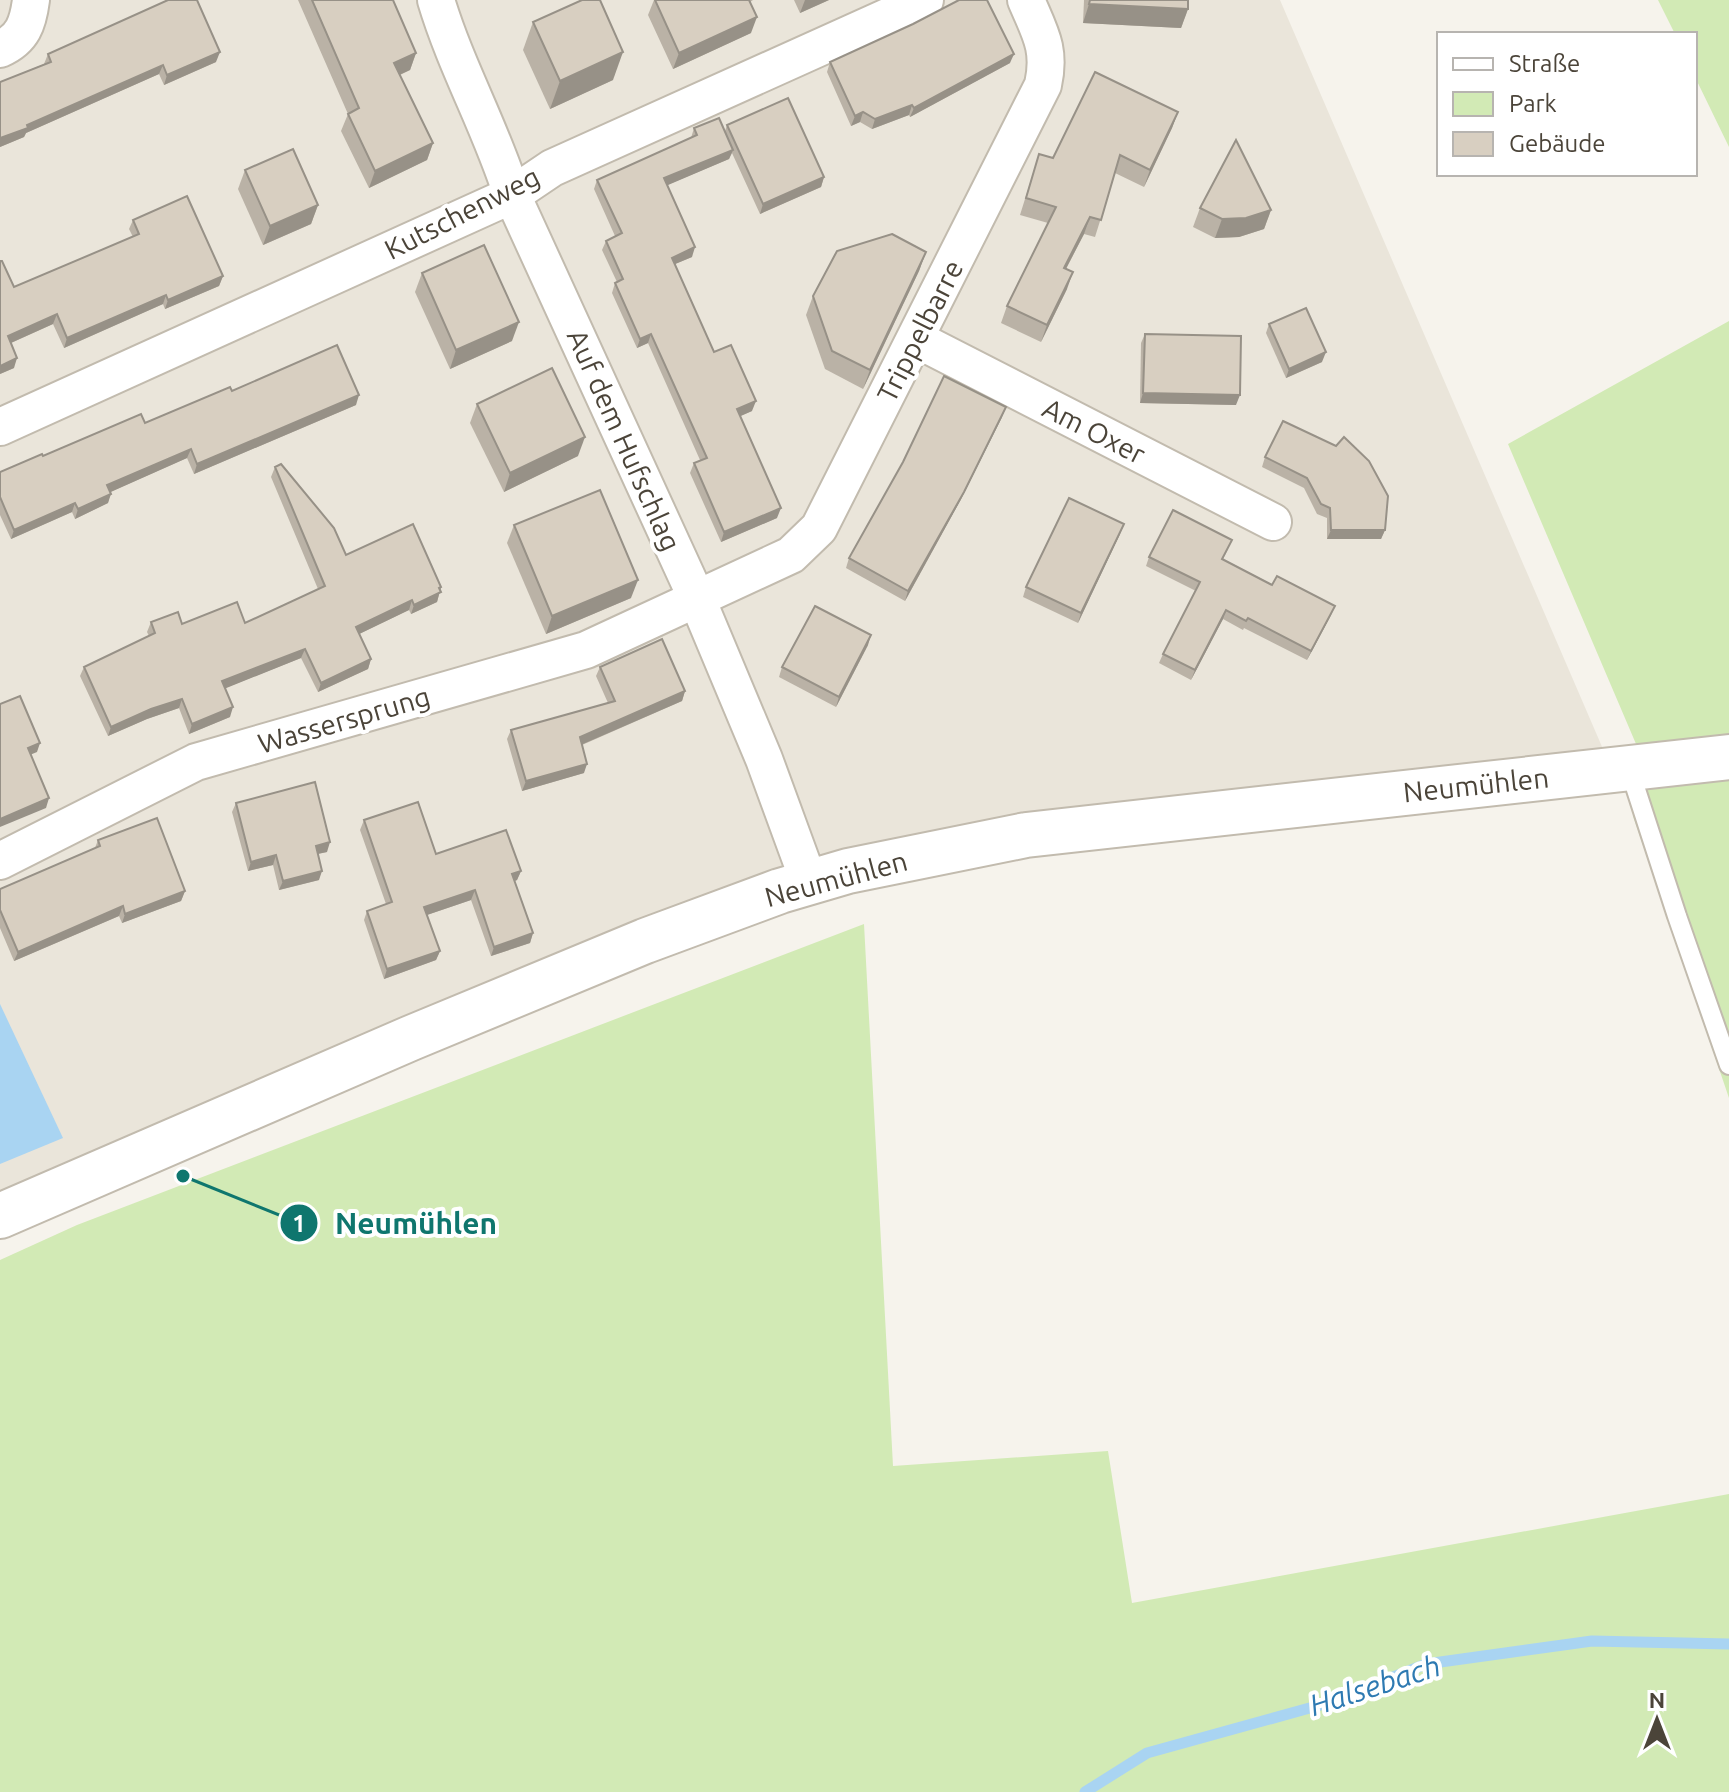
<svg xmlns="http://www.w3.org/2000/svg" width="1729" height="1792" font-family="Ubuntu,sans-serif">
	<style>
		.residential { fill: #eae5da }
		.green { fill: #d2eab5 }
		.water { fill: #a9d4f2 }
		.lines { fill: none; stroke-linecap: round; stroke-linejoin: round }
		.stream { stroke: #a9d4f2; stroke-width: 11 }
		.service-casing { stroke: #c2bbae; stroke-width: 22 }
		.minor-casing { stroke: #c2bbae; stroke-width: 40 }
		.tertiary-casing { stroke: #c2bbae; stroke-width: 48 }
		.service { stroke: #fff; stroke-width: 18 }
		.minor { stroke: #fff; stroke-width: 36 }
		.tertiary { stroke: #fff; stroke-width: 44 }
		.wall { fill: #bab2a6 }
		.shaded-wall { fill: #979187 }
		.building { fill: #d8cfc1; stroke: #979187; stroke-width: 2 }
		.labels { text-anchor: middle; stroke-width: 8; stroke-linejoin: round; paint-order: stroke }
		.street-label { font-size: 28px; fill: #4b4439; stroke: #fff }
		.water-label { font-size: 30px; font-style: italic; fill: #2e7ab2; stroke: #fff }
		.leader { fill: none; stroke: #0f766e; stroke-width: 3 }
		.callout-dot { fill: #0f766e; stroke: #fff; stroke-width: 3 }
		.mark-label { font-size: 24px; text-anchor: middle; font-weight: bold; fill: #fff }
		.callout-label { font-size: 30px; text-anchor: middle; font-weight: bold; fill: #0f766e; stroke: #fff; stroke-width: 8; stroke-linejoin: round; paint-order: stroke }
	</style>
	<rect width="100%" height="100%" fill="#f6f3ec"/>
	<path class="residential" d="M0,0H1280L1606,756L1022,822L0,1203Z"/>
	<g class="green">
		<path d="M1658,0H1729V147L1695,77V34H1675Z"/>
		<path d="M1729,321V1098L1633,816L1642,758L1508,444Z"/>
		<path d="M864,924L893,1466L1108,1451L1132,1603L1729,1494V1792H0V1260L77,1225Z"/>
	</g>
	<path class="water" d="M0,1004L63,1138L0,1164Z"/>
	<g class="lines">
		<path class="stream" d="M1085,1792L1147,1753L1324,1704L1426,1664L1592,1641L1729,1644"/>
		<defs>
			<path id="service" d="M1629,768L1677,916L1729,1065"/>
			<g id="minor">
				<path d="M436,0C456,67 491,128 512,195L697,599L764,759L809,882"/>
				<path d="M0,49C23,39 28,23 31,0"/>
				<path d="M916,339L1273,522"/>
				<path d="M0,427L512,195L552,168L925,0"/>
				<path d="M0,861L196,762L586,650L791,555L819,528L1043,85C1051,49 1040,33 1026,0"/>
			</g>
			<path id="tertiary" d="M0,1216L411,1038L645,941L780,891L848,871L1026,835L1729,757"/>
		</defs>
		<use href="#service" class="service-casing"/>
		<use href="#minor" class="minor-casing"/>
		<use href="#tertiary" class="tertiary-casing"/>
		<use href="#service" class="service"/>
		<use href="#minor" class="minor"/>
		<use href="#tertiary" class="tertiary"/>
	</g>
	<g class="wall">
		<path d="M298,0H393L416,53L410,70L400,75L433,143L427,160L369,188L341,131L348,114Z"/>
		<path d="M654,0H753L750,2L751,33L673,69L648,15Z"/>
		<path d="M794,0H829L800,13Z"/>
		<path d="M1084,0H1188V9L1181,28L1083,23Z"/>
		<path d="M533,22L613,80L550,109L523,50Z"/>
		<path d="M48,54L216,62L164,85L159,74L26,133L24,137L0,147V82L44,64Z"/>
		<path d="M830,62L1010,63L910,117L909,115L872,129L860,122L851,126L827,72Z"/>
		<path d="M1178,112L1172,128L1144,187L1115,173L1095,237L1084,234L1066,269L1067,289L1041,342L1001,323L1007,306L1048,223L1020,215L1039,154L1053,158Z"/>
		<path d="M727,125L824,177L821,187L760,214L732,153L729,159L667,185L692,257L675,264L714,352L752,411L740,416L777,518L721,542L690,473L694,463L700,460L648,343L637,348L612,293L615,283L617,282L602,250L606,241L615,236L594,189L597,180L691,138L694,128L725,131Z"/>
		<path d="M245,170L318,205L311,224L263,245L238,189Z"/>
		<path d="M1200,208L1271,210L1264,229L1239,237L1215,238L1193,227Z"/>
		<path d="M133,220L223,276L219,286L165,309L163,304L64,348L53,324L11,343L14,368L0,374L14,287L133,237L129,229Z"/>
		<path d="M926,252L919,271L863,389L825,369L806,315L813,296Z"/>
		<path d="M422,273L512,341L450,369L415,292Z"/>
		<path d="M1269,324L1322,362L1286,378L1266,333Z"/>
		<path d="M1145,334L1236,405L1140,403L1141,343Z"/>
		<path d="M232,391L356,405L194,474L187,458L110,492L108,503L75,519L72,512L11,539L0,515V472L43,456L145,423Z"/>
		<path d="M477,404L578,456L504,492L470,423Z"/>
		<path d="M1002,417L960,501L905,601L846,568L849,558Z"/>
		<path d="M1336,446L1385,530L1381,539H1327V518L1317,514L1304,488L1262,467L1265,457Z"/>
		<path d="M275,467L346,555L441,587L437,602L411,614L409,610L359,634L371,659L368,669L318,692L301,658L225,688L230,717L189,734L179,708L147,719L108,736L80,676L84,667L149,636L147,632L151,622L182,624L245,623L318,589L271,477Z"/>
		<path d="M514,525L631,598L546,634L507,543Z"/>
		<path d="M1120,534L1078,623L1023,597L1026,587Z"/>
		<path d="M1228,549L1223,559L1331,615L1307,660L1244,628L1243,630L1223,619L1191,680L1159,663L1163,654L1196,591L1146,566L1149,557Z"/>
		<path d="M868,645L836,707L779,677L782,667Z"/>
		<path d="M600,667L685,691L682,701L582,745L584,773L522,791L507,739L511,730L608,703L596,676Z"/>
		<path d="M236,803L327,852L318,854L319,880L279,890L273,865L248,871L232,812Z"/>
		<path d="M364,820L436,854L521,871L517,880L515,881L533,933L530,943L491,956L471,900L427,915L440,951L436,960L384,979L364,920L367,911L386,904L360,830Z"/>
		<path d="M98,840L185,891L181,901L122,923L119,916L14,961L0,928V889L95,848Z"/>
	</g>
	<g class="shaded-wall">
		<path d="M805,0H829L800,13Z"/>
		<path d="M1089,4L1188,9L1181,28L1083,23Z"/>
		<path d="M757,17L751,33L673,69L679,53Z"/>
		<path d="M220,52L216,62L164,85L167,75Z"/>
		<path d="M623,52L613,80L550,109L560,81Z"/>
		<path d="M416,53L410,70L388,80L394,63Z"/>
		<path d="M1014,54L1010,63L910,117L914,108Z"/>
		<path d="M163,65L159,74L26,133L24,137L0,147V138L27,125Z"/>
		<path d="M912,105L909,115L872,129L875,119Z"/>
		<path d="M863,112L860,122L851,126L855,116Z"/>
		<path d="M1178,112L1172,128L1144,187L1150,170Z"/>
		<path d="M433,143L427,160L369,188L375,171Z"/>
		<path d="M733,150L729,159L661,188L664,178Z"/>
		<path d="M824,177L821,187L760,214L763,204Z"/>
		<path d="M318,205L311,224L263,245L270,226Z"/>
		<path d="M1271,210L1264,229L1239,237L1215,238L1222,219Z"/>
		<path d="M1090,217L1084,234L1058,284L1064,268Z"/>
		<path d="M695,247L692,257L668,267L672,258Z"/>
		<path d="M926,252L919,271L863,389L870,370Z"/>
		<path d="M1073,272L1067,289L1041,342L1047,325Z"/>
		<path d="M223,276L219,286L165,309L168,300Z"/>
		<path d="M166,295L163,304L64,348L67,338Z"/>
		<path d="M57,314L53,324L4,346L8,336Z"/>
		<path d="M519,322L512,341L450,369L456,350Z"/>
		<path d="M651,334L648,343L637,348L640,339Z"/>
		<path d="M1326,352L1322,362L1286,378L1289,369Z"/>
		<path d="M17,358L14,368L0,374V366Z"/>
		<path d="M1143,393L1240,395L1236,405L1140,403Z"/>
		<path d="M359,395L356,405L194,474L197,464Z"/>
		<path d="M756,401L752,411L734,419L737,409Z"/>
		<path d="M1006,407L1002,417L960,501L905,601L908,591Z"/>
		<path d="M585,437L578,456L504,492L510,473Z"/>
		<path d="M191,449L187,458L104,495L107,485Z"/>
		<path d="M111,494L108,503L75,519L78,509Z"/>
		<path d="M75,503L72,512L11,539L14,530Z"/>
		<path d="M781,508L777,518L721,542L724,532Z"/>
		<path d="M1124,524L1120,534L1078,623L1081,613Z"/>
		<path d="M1331,530H1385L1381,539H1327Z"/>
		<path d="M638,580L631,598L546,634L552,616Z"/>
		<path d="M441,587L437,602L411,614L414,605Z"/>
		<path d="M412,600L409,610L353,637L356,627Z"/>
		<path d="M1335,606L1331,615L1307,660L1311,651Z"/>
		<path d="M1226,610L1223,619L1191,680L1195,670Z"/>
		<path d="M871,635L868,645L836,707L839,697Z"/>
		<path d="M305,649L301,658L219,691L222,681Z"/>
		<path d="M371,659L368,669L318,692L321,683Z"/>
		<path d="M685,691L682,701L576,747L580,737Z"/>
		<path d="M182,699L179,708L147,719L108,736L111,727L151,709Z"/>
		<path d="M233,707L230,717L189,734L192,724Z"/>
		<path d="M40,743L37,752L25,757L28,748Z"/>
		<path d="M587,764L584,773L522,791L526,781Z"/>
		<path d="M49,798L46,808L0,827V819Z"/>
		<path d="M330,842L327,852L312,855L316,846Z"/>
		<path d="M276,855L273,865L248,871L251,862Z"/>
		<path d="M322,871L319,880L279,890L283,881Z"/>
		<path d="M521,871L517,880L509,883L512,874Z"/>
		<path d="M475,890L471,900L421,917L424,907Z"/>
		<path d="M185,891L181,901L122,923L125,914Z"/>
		<path d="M123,906L119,916L14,961L18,952Z"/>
		<path d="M533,933L530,943L491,956L494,947Z"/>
		<path d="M440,951L436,960L384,979L387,969Z"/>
	</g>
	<g class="building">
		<path d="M168,0H197L220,52L167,75L163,65L27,125L28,128L0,138V82L51,62L48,54Z"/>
		<path d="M312,0H393L416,53L394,63L433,143L375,171L348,114L359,108Z"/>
		<path d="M582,0H600L623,52L560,81L533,22Z"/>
		<path d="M655,0H749L757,17L679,53Z"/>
		<path d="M959,0H987L1014,54L914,108L912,105L875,119L863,112L855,116L830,62L913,24Z"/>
		<path d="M1090,0H1188V9L1089,4Z"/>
		<path d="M1095,72L1178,112L1150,170L1120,155L1101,220L1090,217L1064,268L1073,272L1047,325L1007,306L1056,207L1026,198L1039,154L1053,158Z"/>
		<path d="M788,98L824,177L763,204L727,125Z"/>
		<path d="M719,118L733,150L664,178L695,247L672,258L714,352L731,345L756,401L737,409L781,508L724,532L694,463L707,458L651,334L640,339L615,283L623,279L606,241L622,233L597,180L697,135L694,128Z"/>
		<path d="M1236,140L1271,210L1246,218L1222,219L1200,208Z"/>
		<path d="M293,149L318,205L270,226L245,170Z"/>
		<path d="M187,196L223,276L168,300L166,295L67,338L57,314L8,336L17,358L0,366V261H2L14,287L139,234L133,220Z"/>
		<path d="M892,234L926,252L870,370L832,351L813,296L837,251Z"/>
		<path d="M484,245L519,322L456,350L422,273Z"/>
		<path d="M1306,308L1326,352L1289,369L1269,324Z"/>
		<path d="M1145,334L1241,336L1240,395L1143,393Z"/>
		<path d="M337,345L359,395L197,464L191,449L107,485L111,494L78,509L75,503L14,530L0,497V472L42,454L43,456L141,414L145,423L230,387L232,391Z"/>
		<path d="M552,368L585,437L510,473L477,404Z"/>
		<path d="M944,376L1006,407L964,492L908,591L849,558L903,462Z"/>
		<path d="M1283,421L1336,446L1344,437L1369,461L1388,496L1385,530H1331L1330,508L1321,504L1307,478L1265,457Z"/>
		<path d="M281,464L334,528L346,555L413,524L441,587L439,588L441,592L414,605L412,600L356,627L371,659L321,683L305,649L222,681L233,707L192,724L182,699L151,709L111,727L84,667L155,633L151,622L178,612L182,624L237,602L245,623L325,586L275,467Z"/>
		<path d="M600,490L638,580L552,616L514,525Z"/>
		<path d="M1069,498L1124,524L1081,613L1026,587Z"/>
		<path d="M1173,510L1232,540L1222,559L1272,585L1277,576L1335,606L1311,651L1248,618L1246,621L1226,610L1195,670L1163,654L1200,582L1149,557Z"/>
		<path d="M815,606L871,635L839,697L782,667Z"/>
		<path d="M662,639L685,691L580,737L587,764L526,781L511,730L615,701L600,667Z"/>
		<path d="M20,696L40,743L28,748L49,798L0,819V704Z"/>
		<path d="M315,782L330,842L316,846L322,871L283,881L276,855L251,862L236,803Z"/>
		<path d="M418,802L436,854L506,830L521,871L512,874L533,933L494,947L475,890L424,907L440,951L387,969L367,911L392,902L364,820Z"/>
		<path d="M157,818L185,891L125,914L123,906L18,952L0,910V889L100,846L98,840Z"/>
	</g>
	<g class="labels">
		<g class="street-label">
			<text transform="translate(462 213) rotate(-27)" y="10">Kutschenweg</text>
			<text transform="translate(920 331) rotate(-63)" y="10">Trippelbarre</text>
			<text transform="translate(1094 431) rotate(27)" y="10">Am Oxer</text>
			<text transform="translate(624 440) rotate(66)" y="10">Auf dem Hufschlag</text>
			<text transform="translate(344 720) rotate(-16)" y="10">Wassersprung</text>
			<text transform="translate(1476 785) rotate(-6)" y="10">Neumühlen</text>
			<text transform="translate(836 879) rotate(-15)" y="10">Neumühlen</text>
		</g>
		<g class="water-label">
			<text transform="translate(1375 1686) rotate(-18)" y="10">Halsebach</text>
		</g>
	</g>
	<path class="leader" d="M183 1176L299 1223"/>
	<g class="callout-dot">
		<circle cx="183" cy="1176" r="8"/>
		<circle cx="299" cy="1223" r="20"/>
	</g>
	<g class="mark-label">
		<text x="299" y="1232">1</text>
	</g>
	<g class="callout-label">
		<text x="416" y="1234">Neumühlen</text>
	</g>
	<rect x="1437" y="32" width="260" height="144" fill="#ffffff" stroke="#b7b4b0" stroke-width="2"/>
	<rect x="1453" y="58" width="40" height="12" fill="#ffffff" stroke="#b7b4b0" stroke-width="2"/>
	<text x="1509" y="72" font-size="24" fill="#4b4439">Straße</text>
	<rect x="1453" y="92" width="40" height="24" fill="#d2eab5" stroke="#b7b4b0" stroke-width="2"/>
	<text x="1509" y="112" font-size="24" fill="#4b4439">Park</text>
	<rect x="1453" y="132" width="40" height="24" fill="#d8cfc1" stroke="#b7b4b0" stroke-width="2"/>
	<text x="1509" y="152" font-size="24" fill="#4b4439">Gebäude</text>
	<g transform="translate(1657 1720)" stroke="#ffffff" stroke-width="6" paint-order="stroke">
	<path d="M0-6L14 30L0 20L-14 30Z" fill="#4b4439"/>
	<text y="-12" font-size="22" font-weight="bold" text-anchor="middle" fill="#4b4439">N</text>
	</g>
</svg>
